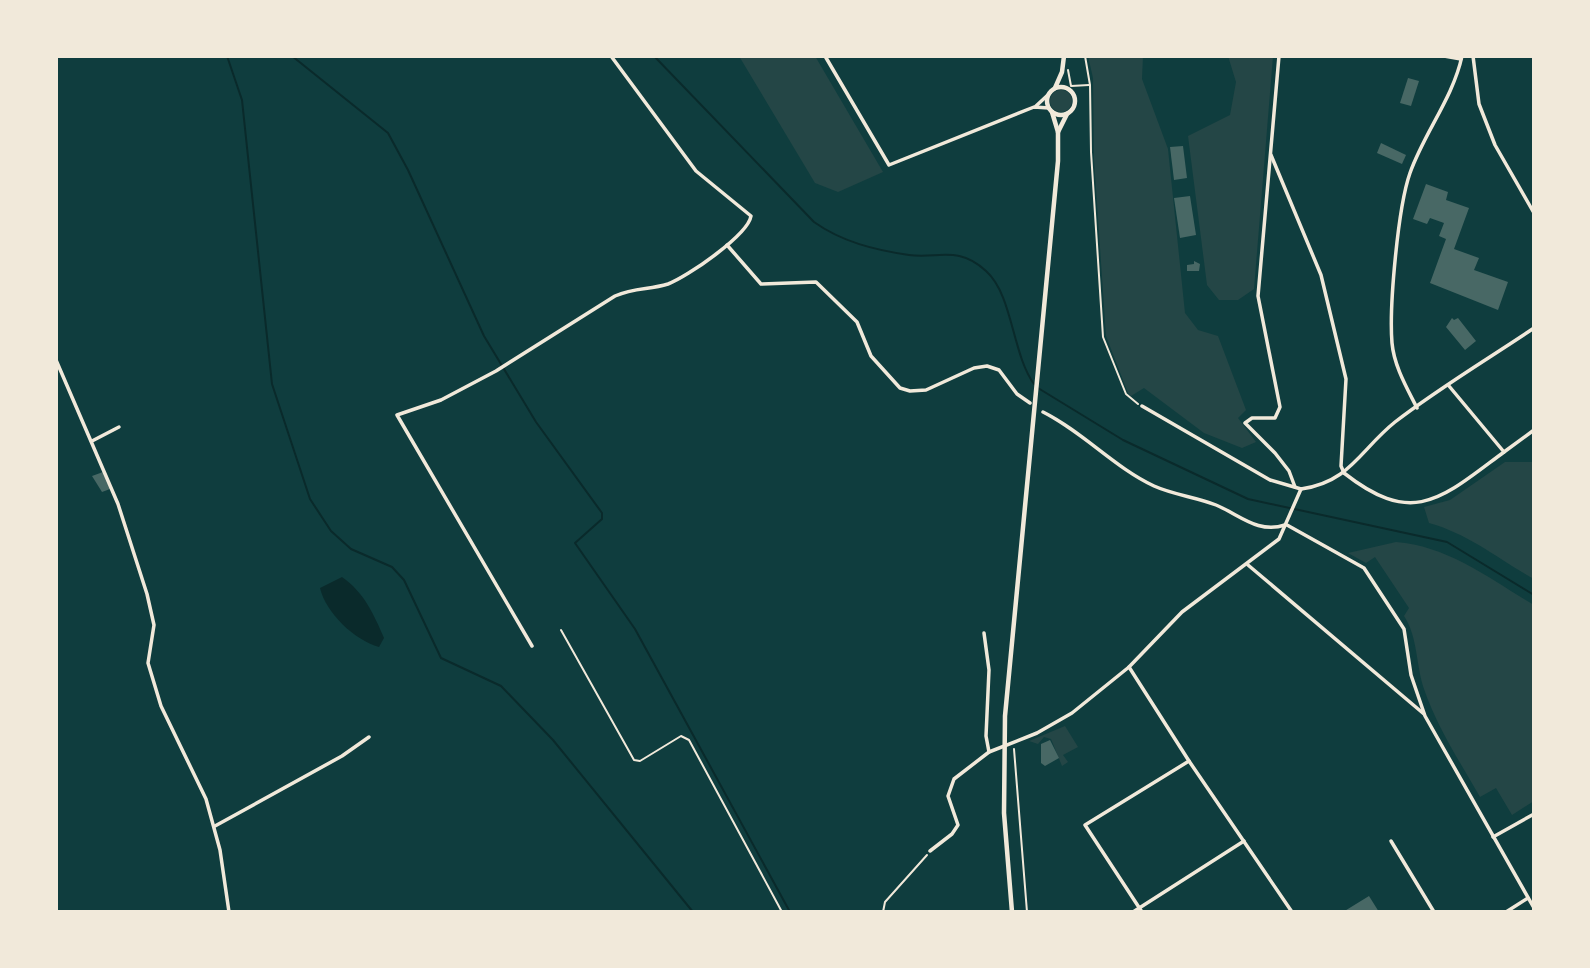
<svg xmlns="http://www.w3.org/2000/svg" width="1590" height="968" font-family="Georgia,serif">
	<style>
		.green { fill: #244646 }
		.water { fill: #0a2a2b }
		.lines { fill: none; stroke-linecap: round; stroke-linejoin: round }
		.stream { stroke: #0a2a2b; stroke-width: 2 }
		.building { fill: #486865 }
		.path { stroke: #f1e9da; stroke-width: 2 }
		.minor { stroke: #f1e9da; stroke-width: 3.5 }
		.tertiary { stroke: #f1e9da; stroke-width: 3.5 }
		.secondary { stroke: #f1e9da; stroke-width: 4.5 }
	</style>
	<rect width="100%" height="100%" fill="#0f3d3e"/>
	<g class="green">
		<path d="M739,56H815L883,172L838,192L815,183Z"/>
		<path d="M1088,56H1143L1142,79L1168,149L1185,313L1198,330L1218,336L1246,410L1238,418L1256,442L1242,448L1204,433L1144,388L1131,396L1128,393L1106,336L1094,159L1093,78Z"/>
		<path d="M1228,56H1273L1254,289L1238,300H1219L1207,285L1188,136L1230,115L1236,82Z"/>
		<circle cx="1061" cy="101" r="11"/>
		<path d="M1505,462H1534V579C1498,559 1469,534 1429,523L1424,507L1450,500Z"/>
		<path d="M1396,542C1448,546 1490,579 1534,605V801L1512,815L1496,788L1480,797C1460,762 1437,727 1424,689C1416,666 1418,637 1404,616L1409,608L1375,557L1366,563L1348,553Z"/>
		<path d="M1065,726L1078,747L1063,755L1068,762L1062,766L1051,739L1044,737L1038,744L1029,741Z"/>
	</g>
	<path class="water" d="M342,577C364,592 374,615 384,638L379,647C354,640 326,613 320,588Z"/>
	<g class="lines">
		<g class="stream">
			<path d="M227,56L242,100L272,384L310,499L331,531L351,549L392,567L404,580L441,658L501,686L553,740L693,912"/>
			<path d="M292,56L388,133L408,170L484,336L536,422L602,513V519L575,543L635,629L790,912"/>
			<path d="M654,56L814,222C842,242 875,250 909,255C938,259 958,245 986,271C1013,295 1012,354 1034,384"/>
			<path d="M1038,388L1123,440L1248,499L1447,542L1534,595"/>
		</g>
	</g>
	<g class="building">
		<path d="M1408,78L1419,81L1411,106L1400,103Z"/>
		<path d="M1381,143L1406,155L1402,164L1377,153Z"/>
		<path d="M1183,146L1187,178L1174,180L1170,147Z"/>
		<path d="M1426,184L1448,192L1446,200L1469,208L1454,249L1479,258L1474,270L1508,282L1498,310L1430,283L1446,239L1439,236L1444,223L1430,218L1427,224L1413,219Z"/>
		<path d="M1190,196L1196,235L1180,238L1174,198Z"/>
		<path d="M1194,261L1200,264L1199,271H1187V265L1194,264Z"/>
		<path d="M1452,318L1454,320L1458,318L1476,341L1465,350L1446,327Z"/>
		<path d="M103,472L110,489L102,492L92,476Z"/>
		<path d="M1050,740L1059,758L1045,766L1041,763V744Z"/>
		<path d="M1369,896L1379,912H1343Z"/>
	</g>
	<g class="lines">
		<g class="path">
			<path d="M1085,56L1090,85L1091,152L1103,337L1126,394L1138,404"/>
			<path d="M1068,70L1071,86L1089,85"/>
			<path d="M561,630L634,760L640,761L681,736L689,740L782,912"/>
			<path d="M1014,749L1027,912"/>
			<path d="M883,912L885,902L927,855"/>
		</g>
		<g class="minor">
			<path d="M825,56L889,165L1034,107L1049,108"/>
			<path d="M1279,56L1258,296L1280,407L1275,418H1252L1245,423L1275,453L1289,471L1295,487"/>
			<path d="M1444,56L1461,59"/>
			<path d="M1036,106L1050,93"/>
			<path d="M1271,155L1321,275L1346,379L1341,466L1344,473"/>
			<path d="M727,245L761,284L816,282L857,322L871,356L900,388L910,391L926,390L974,368L987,366L999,370L1017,394L1030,403"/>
			<path d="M56,360L118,504L147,594L154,625L148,663L161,706L206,799L220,850L229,912"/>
			<path d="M1142,406L1270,480L1301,489"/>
			<path d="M1417,408C1407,388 1394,366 1392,343C1389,307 1398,207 1410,173C1424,133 1453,98 1462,56"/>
			<path d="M1043,412C1083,432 1115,468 1154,486C1174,495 1196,497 1216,505C1240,515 1258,534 1285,525"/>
			<path d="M92,441L119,427"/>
			<path d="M1504,452L1534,430"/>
			<path d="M1344,473C1414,528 1442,498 1504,452L1449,386"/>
			<path d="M1301,489C1350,482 1360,450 1395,422C1439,388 1488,359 1534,328"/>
			<path d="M1287,525L1364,568L1404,629L1411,675L1425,716L1534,908"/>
			<path d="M1248,565L1424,714"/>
			<path d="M984,633L989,670L986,736L989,752"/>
			<path d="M532,646L397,415L441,400L496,371L615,296C635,287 649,290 668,284C687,277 748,235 751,216L696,171L611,56"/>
			<path d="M1129,667L1189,761L1292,912"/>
			<path d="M215,826L342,756L369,737"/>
			<path d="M1493,837L1534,814"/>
			<path d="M1391,841L1434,912"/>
			<path d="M930,851L952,834L958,825L948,796L954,779L989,752L1037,733L1072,713L1129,667L1182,612L1279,539L1301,489"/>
			<path d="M1133,912L1244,841"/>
			<path d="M1142,912L1085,825L1189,761"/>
			<path d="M1506,912L1528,898"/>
		</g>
		<path class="tertiary" d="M1473,56L1479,104L1495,145L1534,213"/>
		<g class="secondary">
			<circle cx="1061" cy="101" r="14"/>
			<path d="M1055,88L1062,72L1064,56"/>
			<path d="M1058,132L1067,114"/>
			<path d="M1012,912L1004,813L1005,716L1058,161V132L1052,112"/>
		</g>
	</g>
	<rect width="1590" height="968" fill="none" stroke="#f1e9da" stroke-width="116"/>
</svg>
